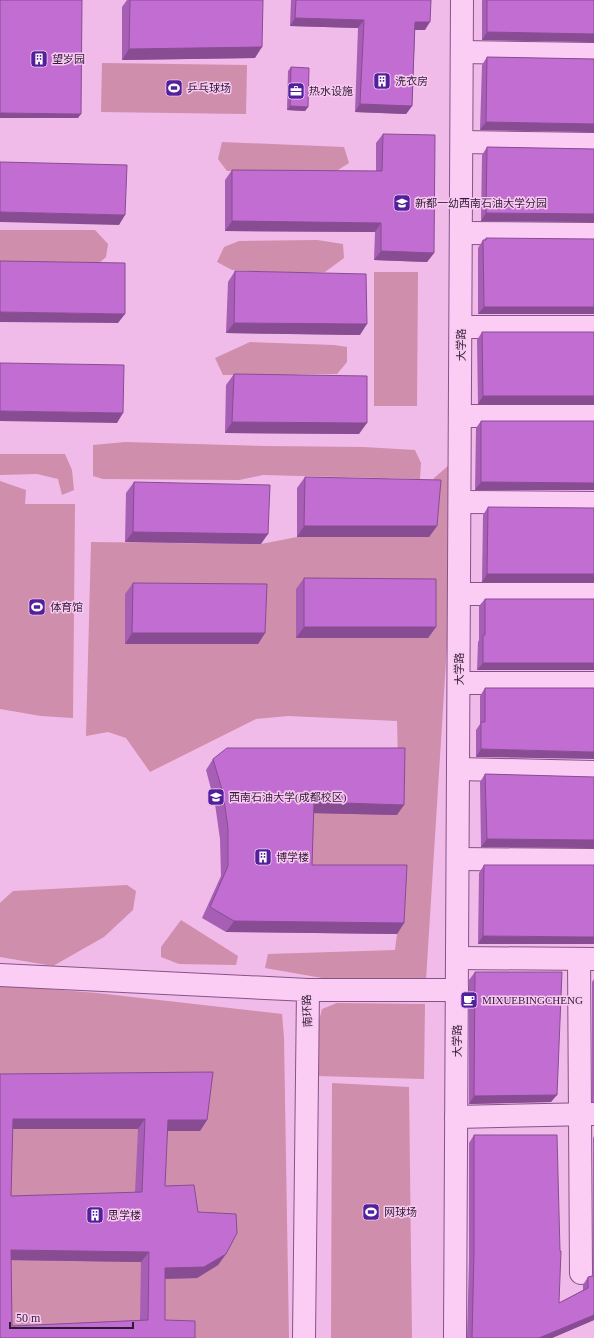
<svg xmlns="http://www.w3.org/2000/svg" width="594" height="1338" font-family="'Times New Roman','Noto Sans SC',serif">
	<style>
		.green { fill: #cf8eab }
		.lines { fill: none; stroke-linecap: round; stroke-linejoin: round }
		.minor-casing { stroke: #865388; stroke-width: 24 }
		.minor { stroke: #fbcdf5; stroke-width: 22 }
		.wall { fill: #a75eb5; fill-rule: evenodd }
		.shaded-wall { fill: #884c93 }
		.building { fill: #c26dd2; stroke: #884c93; fill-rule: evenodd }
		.labels { text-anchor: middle; stroke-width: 3; stroke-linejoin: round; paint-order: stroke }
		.poi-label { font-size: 11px; fill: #331a36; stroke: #f7caf1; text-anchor: start }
		.street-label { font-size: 11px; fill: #331a36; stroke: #f7caf1 }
	</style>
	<rect width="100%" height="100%" fill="#f0bae9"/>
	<g class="green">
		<path d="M102,63L247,65L246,114L101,112Z"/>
		<path d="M222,142L344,147L349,163L338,170L227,171L218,159Z"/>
		<path d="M0,230H95L108,244L106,257L98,264L0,266Z"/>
		<path d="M317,240L343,244L344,258L325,272L291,273L232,270L217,262L224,247L239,241Z"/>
		<path d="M374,272H418L417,406H374Z"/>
		<path d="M250,342L334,345L347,347V362L337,374L223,375L215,358Z"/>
		<path d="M125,442L264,446L363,447L415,450L421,463L420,479L263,475L239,480L103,479L93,476V445Z"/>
		<path d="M0,454H65L72,470L74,490L62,495L58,479L37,474L0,475Z"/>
		<path d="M448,466L447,645L425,996L265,968L268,954L395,950L397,934L304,876L307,813L398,759L397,721L288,716L256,719L150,772L126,738L108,732L86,736L91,542L261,544L297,537H429L434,478Z"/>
		<path d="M0,481L26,490L25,504H75L73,718L41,716L0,709Z"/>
		<path d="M127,885L136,891L133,910L104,937L53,966L0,957V903L13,891Z"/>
		<path d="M181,920L238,956L236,965L179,964L161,957V947Z"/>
		<path d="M0,985L97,993L282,1014L284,1038L289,1338H0Z"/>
		<path d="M337,1003L425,1004L424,1079L316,1076L318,1025L322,1009Z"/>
		<path d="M332,1083L409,1087L412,1338H331Z"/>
	</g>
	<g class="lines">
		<defs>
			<g id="minor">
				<path d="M462,52L594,54"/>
				<path d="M462,142L594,144"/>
				<path d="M461,233L594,234"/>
				<path d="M461,327H594"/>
				<path d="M460,416H594"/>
				<path d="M460,502L594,503"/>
				<path d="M459,594H594"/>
				<path d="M459,683H594"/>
				<path d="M458,769L594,772"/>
				<path d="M458,859L594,860"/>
				<path d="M458,958L594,959"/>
				<path d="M579,959L581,1273"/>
				<path d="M0,975L308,990L304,1338"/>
				<path d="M308,990H457"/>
				<path d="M456,1117L593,1114"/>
				<path d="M455,1338L462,0"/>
			</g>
		</defs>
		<use href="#minor" class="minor-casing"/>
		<use href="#minor" class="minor"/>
	</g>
	<g class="wall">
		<path d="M127,0H263L255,58L122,60V7Z"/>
		<path d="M291,0H431L425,30H415L412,106L406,114L355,112L358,28L290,26Z"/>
		<path d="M482,0H594V42L482,40Z"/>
		<path d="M487,57L594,59V132L480,130L482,65Z"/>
		<path d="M291,67L308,107L305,111L287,110L288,71Z"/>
		<path d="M383,134L434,253L427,262L374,260L375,232L225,231V180L232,170L376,171V143Z"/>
		<path d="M487,147L594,149V222L481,221L482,155Z"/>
		<path d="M486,238L594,314H478V248L483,240H484Z"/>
		<path d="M235,271L360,335L226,333L228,282Z"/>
		<path d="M482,332L594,404H478L477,340Z"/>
		<path d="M234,374L359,434L225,433L226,385Z"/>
		<path d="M481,421H594V490H475L476,428Z"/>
		<path d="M305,477L437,526L429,537H297V488Z"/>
		<path d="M134,482L261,544L125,542L126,493Z"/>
		<path d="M488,507L594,582H482L483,515Z"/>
		<path d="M304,578L436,627L428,638H296V589Z"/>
		<path d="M133,583L265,633L258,644H125V594Z"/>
		<path d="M485,599L594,670H477L478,642L479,640V606Z"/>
		<path d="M485,688H594L476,757V730L480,724V696Z"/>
		<path d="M213,759L397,815L314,813L312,865L404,923L397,934L226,932L202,918L221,876L220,839L215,804L206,770Z"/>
		<path d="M485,774L594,777V848L481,847L480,782Z"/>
		<path d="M484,865H594L478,944L479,873Z"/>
		<path d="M475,972L551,1102L469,1104V980Z"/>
		<path d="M594,979V1102H592V982Z"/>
		<path d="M0,1074L207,1120L200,1131H167L165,1186L198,1212L226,1254L218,1265L197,1278L165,1279V1320L0,1338ZM13,1129H138L135,1193L11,1196ZM11,1260L141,1262L140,1320L12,1326Z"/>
		<path d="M474,1135L559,1303L583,1290V1285L588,1277L593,1276V1138L594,1136V1320L552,1338H467L469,1260V1143Z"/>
	</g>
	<g class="shaded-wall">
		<path d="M295,18L364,20L358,28L290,26Z"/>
		<path d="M415,22H430L425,30H410Z"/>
		<path d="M487,32L594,34V42L482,40Z"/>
		<path d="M262,47L255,58L122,60L129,49Z"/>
		<path d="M360,104L412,106L406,114L355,112Z"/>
		<path d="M290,106L308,107L305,111L287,110Z"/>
		<path d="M0,113L81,114L78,118H0Z"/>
		<path d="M486,122L594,124V132L480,130Z"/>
		<path d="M0,212L125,215L119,225L0,222Z"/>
		<path d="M486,213L594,214V222L481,221Z"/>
		<path d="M232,221L381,223L375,232L225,231Z"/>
		<path d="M381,251L434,253L427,262L374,260Z"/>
		<path d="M484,307H594V314H478Z"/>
		<path d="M0,312L125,314L118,323L0,322Z"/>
		<path d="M234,323L367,324L360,335L226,333Z"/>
		<path d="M483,396H594V404H478Z"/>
		<path d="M0,411L123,413L117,423L0,421Z"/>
		<path d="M232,422L367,423L359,434L225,433Z"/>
		<path d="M481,482L594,483V490H475Z"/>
		<path d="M304,526H437L429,537H297Z"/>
		<path d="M133,532L268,534L261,544L125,542Z"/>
		<path d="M487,574H594V582H482Z"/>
		<path d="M304,627H436L428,638H296Z"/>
		<path d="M132,633H265L258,644H125Z"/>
		<path d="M483,663H594V670H477Z"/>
		<path d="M481,749L594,752V759L476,757Z"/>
		<path d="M314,802L404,805L397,815L307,813Z"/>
		<path d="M487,839L594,840V848L481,847Z"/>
		<path d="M234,921L404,923L397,934L226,932Z"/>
		<path d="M483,936L594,937V944H478Z"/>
		<path d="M557,1095L551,1102L469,1104L474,1096Z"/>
		<path d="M13,1119H145L138,1129H5Z"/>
		<path d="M168,1120H207L200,1131H160Z"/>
		<path d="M11,1250L149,1252L141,1262L4,1260Z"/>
		<path d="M226,1254L218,1265L197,1278L158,1279L165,1268Z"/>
		<path d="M594,1315V1320L552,1338H539Z"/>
	</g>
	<g class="building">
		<path d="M0,0H82L81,114L0,113Z"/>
		<path d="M130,0H263L262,47L129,49Z"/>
		<path d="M296,0H431L430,22H415L412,106L360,104L364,20L295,18Z"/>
		<path d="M487,0H594V34L487,32Z"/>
		<path d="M487,57L594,59V124L486,122Z"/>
		<path d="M291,67L309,68L308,107L290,106Z"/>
		<path d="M383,134L435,135L434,253L381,251V223L232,221V170L382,171Z"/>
		<path d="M487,147L594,149V214L486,213Z"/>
		<path d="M0,162L127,165L125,215L0,212Z"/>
		<path d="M486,238L594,239V307H484L483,240H486Z"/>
		<path d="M0,261L125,263V314L0,312Z"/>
		<path d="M235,271L366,274L367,324L234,323Z"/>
		<path d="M482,332H594V396H483Z"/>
		<path d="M0,363L124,365L123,413L0,411Z"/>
		<path d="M234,374L367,376V423L232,422Z"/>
		<path d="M481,421H594V483L481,482Z"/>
		<path d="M305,477L441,480L437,526H304Z"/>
		<path d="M134,482L270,485L268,534L133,532Z"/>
		<path d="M488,507L594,508V574H487Z"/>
		<path d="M304,578L436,579V627H304Z"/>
		<path d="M133,583L267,584L265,633H132Z"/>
		<path d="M485,599H594V663H483V635H485Z"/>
		<path d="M485,688H594V752L481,749V722H485Z"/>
		<path d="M227,748H405L404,805L314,802L312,865H407L404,923L234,921L210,907L228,866V828L223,793L213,759Z"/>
		<path d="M485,774L594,777V840L487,839Z"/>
		<path d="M484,865H594V937L483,936Z"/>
		<path d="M475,972H562L557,1095L474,1096Z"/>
		<path d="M213,1072L207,1120H168L165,1186L194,1185L198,1212L236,1214L237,1233L226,1254L204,1267L165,1268V1320L195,1321V1338H0V1074ZM13,1119H145L142,1192L11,1196ZM11,1250L149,1252L148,1320L12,1326Z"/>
		<path d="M474,1135H557L560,1251H561L559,1303L588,1288V1277L593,1276L594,1275V1315L539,1338H472L474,1252Z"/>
	</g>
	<defs>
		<symbol id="building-square" viewBox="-11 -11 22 22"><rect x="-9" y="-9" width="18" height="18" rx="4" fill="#53209b" stroke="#f7caf1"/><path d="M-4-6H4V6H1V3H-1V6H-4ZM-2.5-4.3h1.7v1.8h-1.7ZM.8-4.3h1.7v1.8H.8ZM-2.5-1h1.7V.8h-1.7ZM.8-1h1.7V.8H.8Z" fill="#fff"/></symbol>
		<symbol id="stadium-square" viewBox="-11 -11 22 22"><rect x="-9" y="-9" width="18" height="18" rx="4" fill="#53209b" stroke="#f7caf1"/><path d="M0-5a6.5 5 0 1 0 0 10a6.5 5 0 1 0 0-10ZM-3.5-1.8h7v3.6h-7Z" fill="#fff"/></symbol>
		<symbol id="office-square" viewBox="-11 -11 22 22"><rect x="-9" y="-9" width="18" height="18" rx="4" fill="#53209b" stroke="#f7caf1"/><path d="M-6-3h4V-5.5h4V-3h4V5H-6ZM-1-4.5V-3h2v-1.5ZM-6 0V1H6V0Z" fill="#fff"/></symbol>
		<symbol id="school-square" viewBox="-11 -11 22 22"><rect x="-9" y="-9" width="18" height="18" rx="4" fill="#53209b" stroke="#f7caf1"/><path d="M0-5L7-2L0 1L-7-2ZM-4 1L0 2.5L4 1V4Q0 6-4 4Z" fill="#fff"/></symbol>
		<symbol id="university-square" viewBox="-11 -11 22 22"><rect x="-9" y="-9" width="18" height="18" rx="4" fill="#53209b" stroke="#f7caf1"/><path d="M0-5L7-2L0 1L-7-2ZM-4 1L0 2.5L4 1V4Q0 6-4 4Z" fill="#fff"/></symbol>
		<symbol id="cafe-square" viewBox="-11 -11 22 22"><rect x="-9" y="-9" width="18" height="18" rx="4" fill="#53209b" stroke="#f7caf1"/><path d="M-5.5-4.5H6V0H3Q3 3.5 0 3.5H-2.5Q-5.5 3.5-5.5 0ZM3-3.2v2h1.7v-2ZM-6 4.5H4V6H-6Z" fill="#fff"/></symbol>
	</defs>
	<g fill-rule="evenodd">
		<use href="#building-square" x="29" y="49" width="20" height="20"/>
		<use href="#building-square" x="372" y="71" width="20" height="20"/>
		<use href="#stadium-square" x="164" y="78" width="20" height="20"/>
		<use href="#office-square" x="286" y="81" width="20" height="20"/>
		<use href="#school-square" x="392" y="193" width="20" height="20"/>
		<use href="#stadium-square" x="27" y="597" width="20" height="20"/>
		<use href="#university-square" x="206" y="787" width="20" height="20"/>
		<use href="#building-square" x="253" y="847" width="20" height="20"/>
		<use href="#cafe-square" x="459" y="990" width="20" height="20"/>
		<use href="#stadium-square" x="361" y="1202" width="20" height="20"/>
		<use href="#building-square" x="85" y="1205" width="20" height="20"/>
	</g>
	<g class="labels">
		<g class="poi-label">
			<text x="52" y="63">望岁园</text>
			<text x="395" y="85">洗衣房</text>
			<text x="187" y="92">乒乓球场</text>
			<text x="309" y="95">热水设施</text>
			<text x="415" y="207">新都一幼西南石油大学分园</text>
			<text x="50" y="611">体育馆</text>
			<text x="229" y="801">西南石油大学(成都校区)</text>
			<text x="276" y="861">博学楼</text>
			<text x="482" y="1004">MIXUEBINGCHENG</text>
			<text x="384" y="1216">网球场</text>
			<text x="108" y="1219">思学楼</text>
		</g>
		<g class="street-label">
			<text transform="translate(461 345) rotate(-90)" y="4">大学路</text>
			<text transform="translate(459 669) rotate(-90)" y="4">大学路</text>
			<text transform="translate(307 1011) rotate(-93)" y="4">南环路</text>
			<text transform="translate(457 1041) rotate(-90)" y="4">大学路</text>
		</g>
	</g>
	<path d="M10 1322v6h123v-6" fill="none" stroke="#331a36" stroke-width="2"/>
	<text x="16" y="1322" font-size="12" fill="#331a36" stroke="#f7caf1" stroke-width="3" paint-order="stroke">50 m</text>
</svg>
